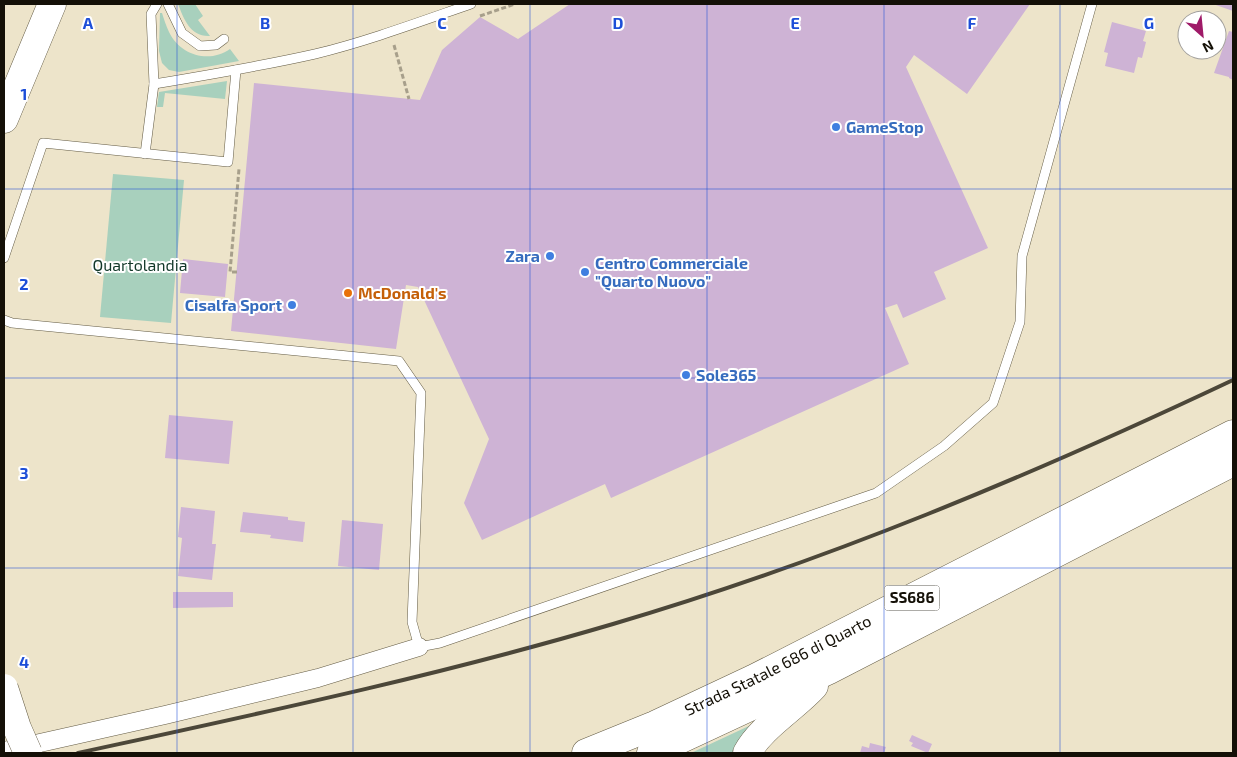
<svg xmlns="http://www.w3.org/2000/svg" width="1237" height="757" font-family="'Exo 2',sans-serif">
	<style>
		.green { fill: #a8d0bd }
		.building { fill: #ceb3d5 }
		.lines { fill: none; stroke-linecap: round; stroke-linejoin: round }
		.lane-casing { stroke: #645c45; stroke-width: 10 }
		.street-casing { stroke: #645c45; stroke-width: 19 }
		.highway-casing { stroke: #645c45; stroke-width: 29 }
		.path { stroke: #a79f8b; stroke-width: 3; stroke-dasharray: 5 2.5; stroke-linecap: butt }
		.lane { stroke: #fff; stroke-width: 9 }
		.street { stroke: #fff; stroke-width: 18 }
		.highway { stroke: #fff; stroke-width: 28 }
		.rail { stroke: #4c4739; stroke-width: 4 }
		.highway-bridge-casing { stroke: #645c45; stroke-width: 29; stroke-linecap: butt }
		.highway-bridge { stroke: #fff; stroke-width: 28 }
		.grid { fill: none; stroke: #1d4ed8; stroke-width: 1; stroke-opacity: 0.55 }
		.shop-dot { fill: #3f7fe0; stroke: #fff; stroke-width: 2 }
		.food-dot { fill: #e8710a; stroke: #fff; stroke-width: 2 }
		.labels { text-anchor: middle; stroke-width: 4; stroke-linejoin: round; paint-order: stroke }
		.shield { fill: #fff; stroke: #5a5851; stroke-width: 1 }
		.shield-label { font-size: 15px; font-weight: bold; fill: #141007 }
		.shop-label { font-size: 16px; font-weight: bold; fill: #366cbe; stroke: #fff; text-anchor: start }
		.park-label { font-size: 16px; fill: #123829; stroke: #fff }
		.food-label { font-size: 16px; font-weight: bold; fill: #c56008; stroke: #fff; text-anchor: start }
		.street-label { font-size: 16px; fill: #141007; stroke: #fff }
		.grid-label { font-size: 16px; text-anchor: middle; font-weight: bold; fill: #1d4ed8; stroke: #fff; stroke-width: 4; stroke-linejoin: round; paint-order: stroke }
	</style>
	<rect width="100%" height="100%" fill="#ede4ca"/>
	<g class="green">
		<path d="M178,4H195L203,16L198,20L210,36C190,37 184,19 178,4Z"/>
		<path d="M160,13H162C164,19 166,26 169,32C180,55 209,64 230,49L239,61L179,72L169,70L162,63L159,51Z"/>
		<path d="M227,81L225,99L165,93L163,107H157L159,92Z"/>
		<path d="M113,174L184,180L171,323L100,317Z"/>
		<path d="M751,725L737,753H691Z"/>
	</g>
	<g class="building">
		<path d="M570,4H1030L967,94L914,55L906,67L988,248L934,272L946,299L903,318L897,304L885,308L909,364L611,498L605,484L482,540L464,503L489,439L418,287L406,285L396,349L231,331L254,83L420,100L442,50L480,17L518,39Z"/>
		<path d="M1213,4H1233V11Z"/>
		<path d="M1112,22L1146,31L1143,41L1146,42L1142,58L1138,57L1134,73L1105,66L1108,53L1104,52Z"/>
		<path d="M1229,31L1233,32V80L1229,78V77L1214,73Z"/>
		<path d="M183,259L228,264L225,297L180,293Z"/>
		<path d="M169,415L233,421L229,464L165,458Z"/>
		<path d="M181,507L215,511L212,544H216L212,580L178,576L182,538L178,537Z"/>
		<path d="M243,512L288,517V520L305,522L303,542L270,538L271,535L240,532Z"/>
		<path d="M342,520L383,524L379,570L338,566Z"/>
		<path d="M173,592H233V607L173,608Z"/>
		<path d="M912,735L932,744L928,753L911,746L913,743L909,741Z"/>
		<path d="M870,743L886,747L884,753H860L862,746L869,748Z"/>
	</g>
	<g class="lines">
		<defs>
			<g id="lane">
				<path d="M157,4L151,14L154,84C208,75 262,66 315,54C368,41 419,22 471,4"/>
				<path d="M168,4L182,33L200,46L216,45L224,39"/>
				<path d="M145,154L154,84"/>
				<path d="M4,258L43,143L228,162L236,70"/>
				<path d="M4,320L12,323L399,361L421,393L412,622L419,647L440,643L876,493L944,446L993,403L1020,322L1022,256L1092,4"/>
			</g>
			<path id="street" d="M4,751L165,715L318,678L419,647"/>
			<g id="highway">
				<path d="M4,119L52,4"/>
				<path id="s1" d="M586,753L655,725L753,679L1233,434"/>
				<path d="M651,753L829,670L1233,462"/>
				<path d="M747,753C761,727 794,708 814,686"/>
			</g>
		</defs>
		<use href="#lane" class="lane-casing"/>
		<use href="#street" class="street-casing"/>
		<use href="#highway" class="highway-casing"/>
		<g class="path">
			<path d="M480,16L515,4"/>
			<path d="M394,45L409,99"/>
			<path d="M237,272H230L239,169"/>
		</g>
		<use href="#lane" class="lane"/>
		<use href="#street" class="street"/>
		<use href="#highway" class="highway"/>
		<path class="rail" d="M78,753C257,714 437,676 613,624C827,561 1032,475 1233,380"/>
		<defs>
			<path id="highway-bridge" d="M4,688L17,728L28,753"/>
		</defs>
		<use href="#highway-bridge" class="highway-bridge-casing"/>
		<use href="#highway-bridge" class="highway-bridge"/>
	</g>
	<path class="grid" d="M177,4V753M353,4V753M530,4V753M707,4V753M884,4V753M1060,4V753M4,189H1233M4,378H1233M4,568H1233"/>
	<g class="shop-dot">
		<circle cx="836" cy="127" r="5"/>
		<circle cx="550" cy="256" r="5"/>
		<circle cx="585" cy="272" r="5"/>
		<circle cx="292" cy="305" r="5"/>
		<circle cx="686" cy="375" r="5"/>
	</g>
	<circle class="food-dot" cx="348" cy="293" r="5"/>
	<g class="labels">
		<rect class="shield" x="884.5" y="585.5" width="55" height="25" rx="4"/>
		<g class="shield-label">
			<text x="912" y="603">SS686</text>
		</g>
		<g class="shop-label">
			<text x="846" y="133">GameStop</text>
			<text x="540" y="262" text-anchor="end">Zara</text>
			<text x="595" y="269">Centro Commerciale<tspan x="595" dy="18">"Quarto Nuovo"</tspan></text>
			<text x="282" y="311" text-anchor="end">Cisalfa Sport</text>
			<text x="696" y="381">Sole365</text>
		</g>
		<g class="park-label">
			<text x="140" y="271">Quartolandia</text>
		</g>
		<g class="food-label">
			<text x="358" y="299">McDonald's</text>
		</g>
		<g class="street-label">
			<text dy="6" stroke="none"><textPath href="#s1" startOffset="211">Strada Statale 686 di Quarto</textPath></text>
		</g>
	</g>
	<g class="grid-label">
		<text x="88" y="29">A</text>
		<text x="265" y="29">B</text>
		<text x="442" y="29">C</text>
		<text x="618" y="29">D</text>
		<text x="795" y="29">E</text>
		<text x="972" y="29">F</text>
		<text x="1149" y="29">G</text>
		<text x="24" y="100">1</text>
		<text x="24" y="290">2</text>
		<text x="24" y="479">3</text>
		<text x="24" y="668">4</text>
	</g>
	<rect width="1237" height="757" fill="none" stroke="#141007" stroke-width="10"/>
	<g transform="translate(1202 35) rotate(153)"><circle r="24" fill="#ffffff" stroke="#a19f9c"/>
	<path d="M0-4L9 19L0 12L-9 19Z" fill="#9f1a68"/>
	<text y="-8" font-size="14" font-weight="bold" text-anchor="middle" fill="#141007">N</text>
	</g>
</svg>
